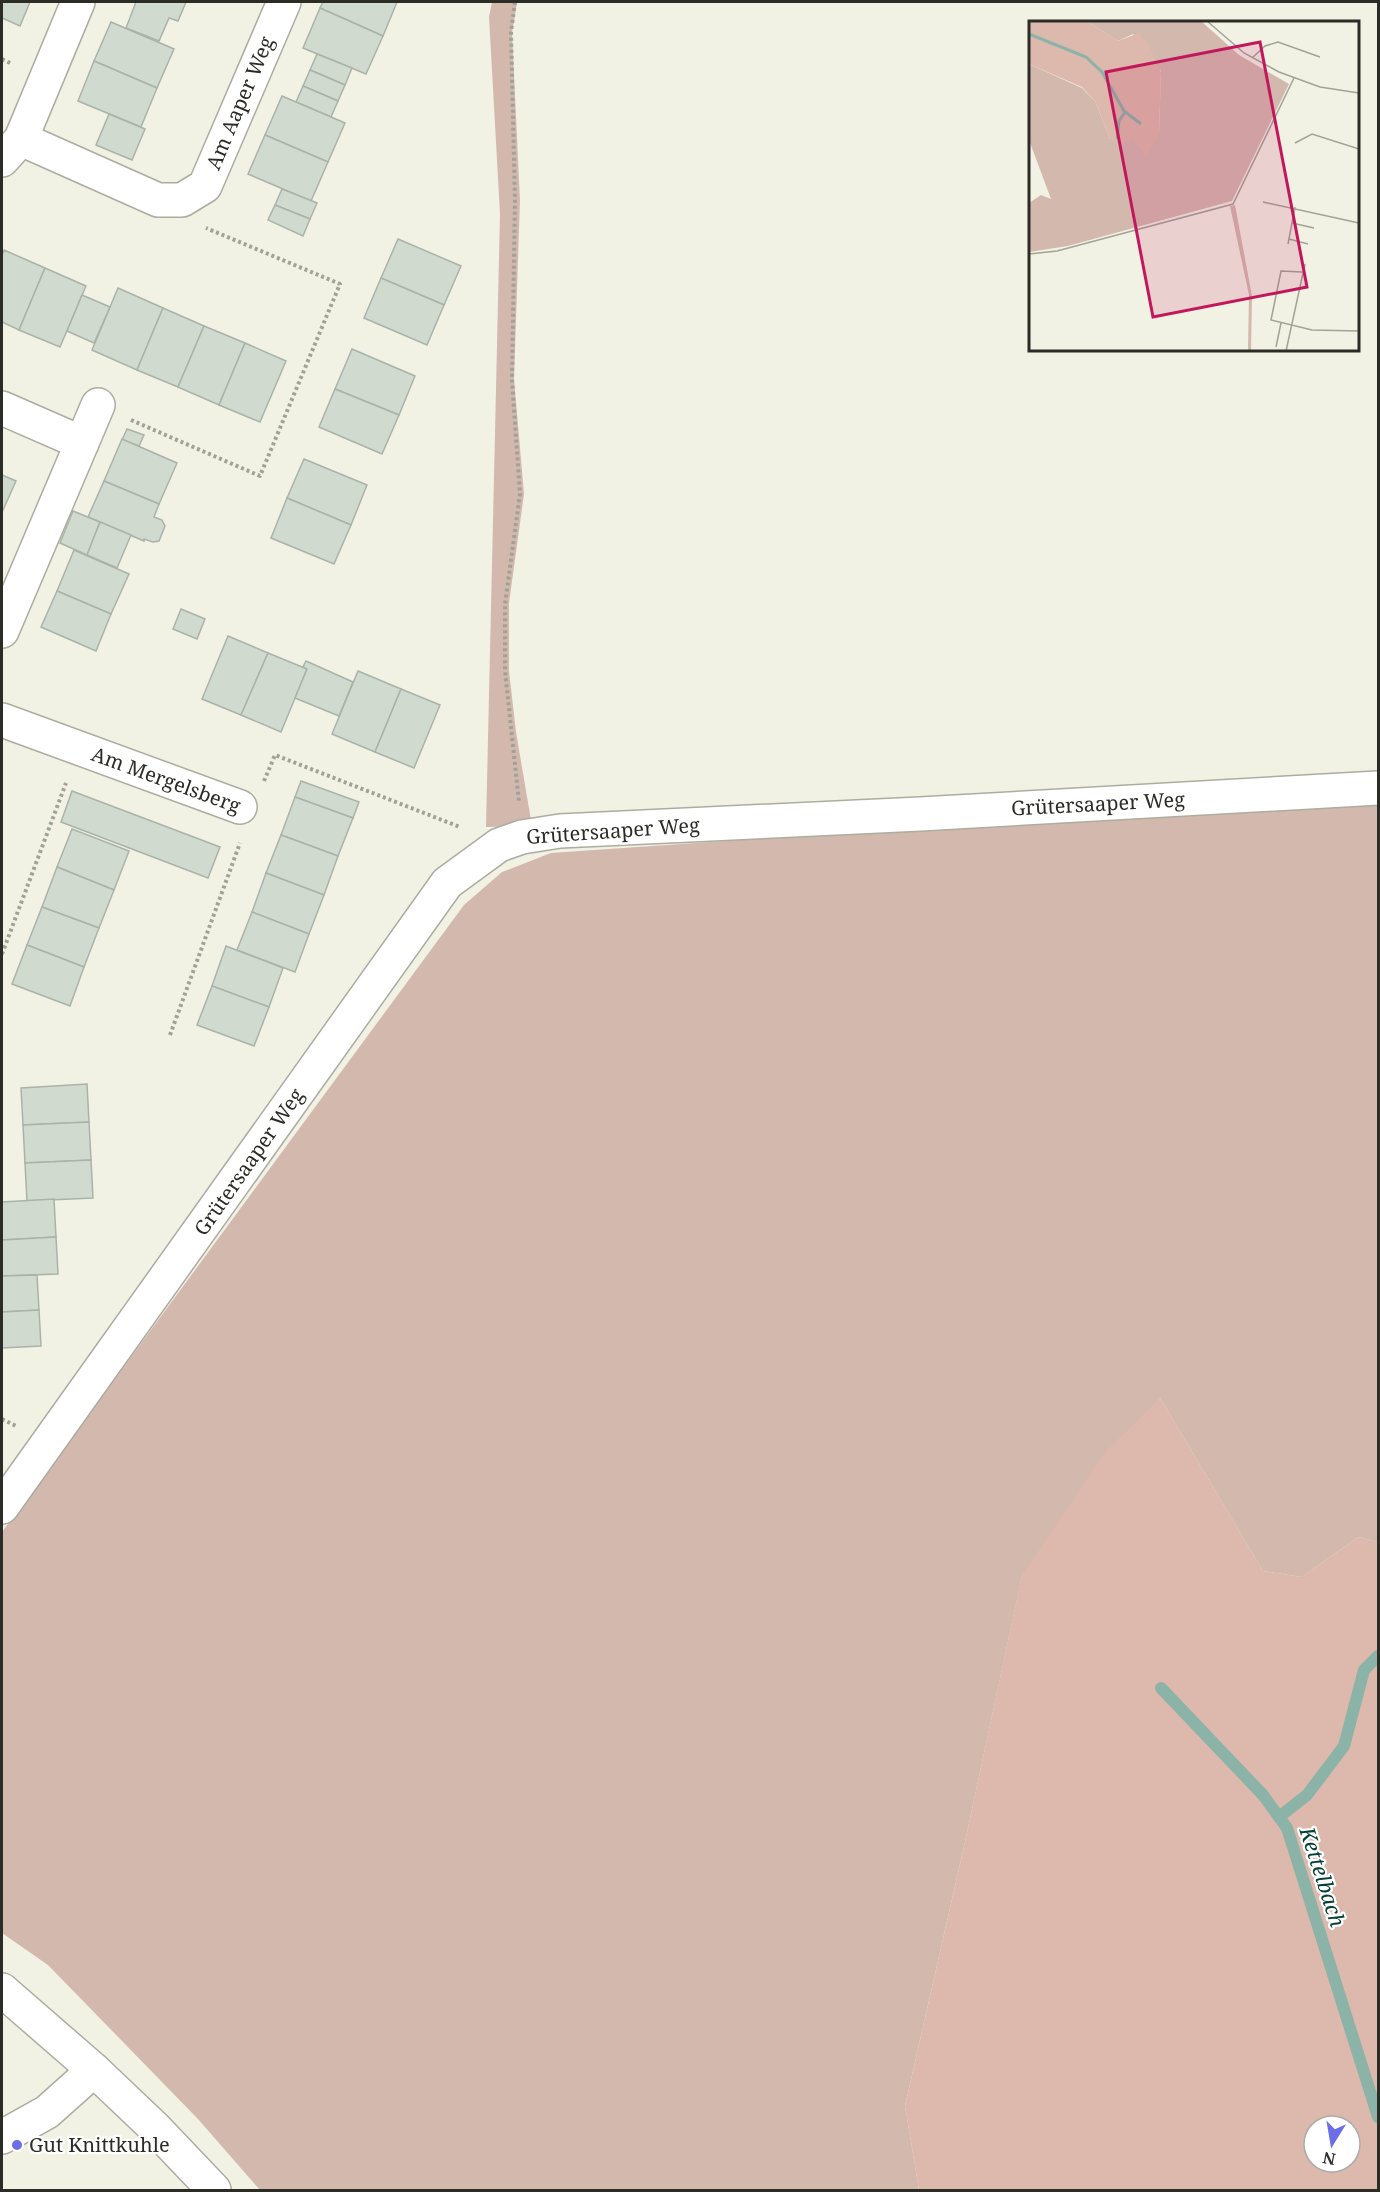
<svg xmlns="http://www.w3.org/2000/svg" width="1380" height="2192" font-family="'Noto Serif',serif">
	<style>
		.green { fill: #d3b8ae }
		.forest { fill: #ddb8ac; fill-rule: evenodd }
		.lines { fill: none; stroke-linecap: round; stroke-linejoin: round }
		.stream { stroke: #8bb3a8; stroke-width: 12 }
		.building { fill: #d0dacf; stroke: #aab3a9; stroke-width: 1.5 }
		.minor-casing { stroke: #acada0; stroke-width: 36 }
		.path { stroke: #a1a197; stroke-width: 4; stroke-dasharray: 3 3; stroke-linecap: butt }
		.minor { stroke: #fff; stroke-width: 33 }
		.poi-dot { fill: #6b6ee8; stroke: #fff; stroke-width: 2 }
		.labels { text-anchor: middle; stroke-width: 4.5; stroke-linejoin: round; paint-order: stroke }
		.street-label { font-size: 20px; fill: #2c2c27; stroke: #fff }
		.poi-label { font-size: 20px; fill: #2c2c27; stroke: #fff; text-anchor: start }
		.water-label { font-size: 21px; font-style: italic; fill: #054236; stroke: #fff }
		.inset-river { fill: none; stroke: #8bb3a8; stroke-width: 3 }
		.inset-road { fill: none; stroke: #a2a298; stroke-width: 1.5 }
		.view { fill: #c2185b; fill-opacity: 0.15; stroke: #c2185b; stroke-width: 3 }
		.inset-edge { fill: none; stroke: #2c2c27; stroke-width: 3 }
	</style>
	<rect width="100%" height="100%" fill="#f1f1e4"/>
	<g class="green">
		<path d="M492,2H517L512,33L520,200L514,379L524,494L509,603V671L516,732L532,826L486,827L500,214L489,17Z"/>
		<path d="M1378,796V1542L1358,1537L1302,1577L1263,1571L1160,1398L1022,1576L965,1842L905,2106L919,2190H260L198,2119L48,1965L2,1933V1532L464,905L502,872L551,853Z"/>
	</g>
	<path class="forest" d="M1160,1398L1263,1571L1302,1577L1358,1537L1378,1542V2190H919L905,2106L965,1842L1022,1575L1107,1450ZM1314,2126H1350V2162H1314Z"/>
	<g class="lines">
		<g class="stream">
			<path d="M1161,1688L1263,1795L1287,1828L1378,2117"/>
			<path d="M1279,1817L1307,1795L1344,1746L1364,1670L1378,1656"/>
		</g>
	</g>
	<g class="building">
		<path d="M2,2H30L20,26L2,18Z"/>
		<path d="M136,2H186L178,21L169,18L159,41L126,28Z"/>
		<path d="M323,2H397L383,36L320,8Z"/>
		<path d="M320,8L383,36L366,74L303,48Z"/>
		<path d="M111,22L174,49L157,88L94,61Z"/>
		<path d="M317,54L352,68L345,85L310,70Z"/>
		<path d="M94,61L157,88L141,127L78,101Z"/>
		<path d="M310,70L345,85L338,101L303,86Z"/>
		<path d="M303,86L338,101L331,117L296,102Z"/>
		<path d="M282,96L345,123L328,162L265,135Z"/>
		<path d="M109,114L145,129L132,160L96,145Z"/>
		<path d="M265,135L328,162L311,201L248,174Z"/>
		<path d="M282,189L317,203L310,219L275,205Z"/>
		<path d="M275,205L310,219L303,236L268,220Z"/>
		<path d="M398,239L461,266L444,305L381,278Z"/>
		<path d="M4,250L45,268L19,330L2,322V256Z"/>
		<path d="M45,268L86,286L60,347L19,330Z"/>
		<path d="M381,278L444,305L427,345L364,318Z"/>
		<path d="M118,288L163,308L137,370L92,350Z"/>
		<path d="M82,295L110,307L94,343L67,331Z"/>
		<path d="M163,308L204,326L178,387L137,370Z"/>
		<path d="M204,326L245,343L219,405L178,387Z"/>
		<path d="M245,343L286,361L260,422L219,405Z"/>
		<path d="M352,349L415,376L399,415L335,389Z"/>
		<path d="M335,389L399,415L382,454L319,427Z"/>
		<path d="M127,429L144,435L139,446L122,440Z"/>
		<path d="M122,439L177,463L159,504L104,481Z"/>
		<path d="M304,459L367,485L351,525L287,498Z"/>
		<path d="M2,475L16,481L3,510L2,509Z"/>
		<path d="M104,481L159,504L154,517L162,520L165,526L159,541L153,542L144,539V541L88,517Z"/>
		<path d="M287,498L351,525L334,564L271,538Z"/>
		<path d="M73,511L100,522L87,555L60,543Z"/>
		<path d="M100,522L131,535L117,568L87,555Z"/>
		<path d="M74,550L129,574L111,614L57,591Z"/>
		<path d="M57,591L111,614L96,651L41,627Z"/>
		<path d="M181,609L205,619L197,639L173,629Z"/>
		<path d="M228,636L268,653L241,715L202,699Z"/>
		<path d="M268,653L307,669L281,732L241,715Z"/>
		<path d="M306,661L353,682L339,716L295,698L307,669L303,667Z"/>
		<path d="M358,671L401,689L375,752L332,734Z"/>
		<path d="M401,689L440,705L414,768L375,752Z"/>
		<path d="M301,781L359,802L353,818L295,797Z"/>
		<path d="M72,791L220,847L208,878L61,822Z"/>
		<path d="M295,797L353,818L338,856L281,835Z"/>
		<path d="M72,829L129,851L114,890L57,867Z"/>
		<path d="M281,835L338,856L324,895L266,873Z"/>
		<path d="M57,867L114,890L99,928L42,907Z"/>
		<path d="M266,873L324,895L309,934L252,912Z"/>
		<path d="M42,907L99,928L84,967L27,945Z"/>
		<path d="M252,912L309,934L295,972L237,950Z"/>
		<path d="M27,945L84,967L70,1006L12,984Z"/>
		<path d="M226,946L283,968L269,1007L212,986Z"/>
		<path d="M212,986L269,1007L254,1046L197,1025Z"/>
		<path d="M87,1084L89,1122L23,1125L21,1088Z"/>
		<path d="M89,1122L91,1160L25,1163L23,1125Z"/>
		<path d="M91,1160L93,1198L27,1201L25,1163Z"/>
		<path d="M54,1199L56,1237L2,1240V1202Z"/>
		<path d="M56,1237L58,1274L2,1276V1240Z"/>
		<path d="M37,1275L39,1310L2,1312V1276Z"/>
		<path d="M39,1310L41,1346L2,1348V1312Z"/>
	</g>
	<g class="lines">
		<defs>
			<g id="minor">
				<path d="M21,139L158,200H182L205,186L284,2"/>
				<path d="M2,160L21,139L78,2"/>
				<path d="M2,408L82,443"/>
				<path d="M2,631L98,405"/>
				<path d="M2,720L240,807"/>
				<path d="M2,1507L447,883L499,845L522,837L560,831L920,814L1378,788"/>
				<path d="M2,1990L94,2070L154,2127L214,2190"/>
				<path d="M2,2137L47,2112L94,2070"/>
			</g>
		</defs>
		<use href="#minor" class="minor-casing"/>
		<g class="path">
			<path d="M515,2L511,32L515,201L512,380L520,494L505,604V671L519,802"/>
			<path d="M2,59L12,64"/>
			<path d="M131,420L260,476L340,284L206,228"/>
			<path d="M264,781L275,755L460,827"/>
			<path d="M2,954L66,783"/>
			<path d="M170,1035L240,843"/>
			<path d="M2,1419L16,1426"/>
		</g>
		<use href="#minor" class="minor"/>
	</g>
	<circle class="poi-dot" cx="17" cy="2145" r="6"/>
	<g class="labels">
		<g class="street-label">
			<text transform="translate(240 103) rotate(-67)" y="7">Am Aaper Weg</text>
			<text transform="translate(166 780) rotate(20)" y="7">Am Mergelsberg</text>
			<text transform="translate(1098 804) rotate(-3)" y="7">Grütersaaper Weg</text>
			<text transform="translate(613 831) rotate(-4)" y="7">Grütersaaper Weg</text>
			<text transform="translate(249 1162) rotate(-55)" y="7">Grütersaaper Weg</text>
		</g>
		<g class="poi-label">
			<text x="29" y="2152">Gut Knittkuhle</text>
		</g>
		<g class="water-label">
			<text transform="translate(1322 1877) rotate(72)" y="7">Kettelbach</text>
		</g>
	</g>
	<g transform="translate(1029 21)">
		<rect width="330" height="330" fill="#f1f1e4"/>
		<path d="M58,0H172L210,34L260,63L203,180L39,225L0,231V182L12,174L22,178L0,119V43L53,67L66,80L81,118L130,112L132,50L104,13L89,20ZM206,184L223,275L222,330H219L220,274L201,185Z" fill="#d3b8ae"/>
		<path d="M0,0H58L89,20L110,12L119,22L132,51L130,112L118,135L103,118L93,124L81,118L66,80L53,66L0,43Z" fill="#ddb8ac"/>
		<path class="inset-river" d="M0,13L57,36L73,51L95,90L112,103M88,118L90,100L96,91"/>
		<path class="inset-road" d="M178,0L215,32L250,51L291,66L330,72M223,37L236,25L249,21L291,36M266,122L283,113L330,128M234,181L330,202M263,202L285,207M260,218L279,223M259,223L266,186M0,233L28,230L204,183L265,57M273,251L252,250L242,299L283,309L330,310M247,326L252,302M257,330L276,243"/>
		<path class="view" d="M231,21L278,266L124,296L77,51Z"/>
		<rect width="330" height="330" class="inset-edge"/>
	</g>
	<rect width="1380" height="2192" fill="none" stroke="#2c2c27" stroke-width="6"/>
	<g transform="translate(1332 2144) rotate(191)"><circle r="28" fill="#ffffff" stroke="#ababa9" stroke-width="1.5"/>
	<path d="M0-4.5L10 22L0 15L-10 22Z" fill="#6b6ee8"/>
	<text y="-9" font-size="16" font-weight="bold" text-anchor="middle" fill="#2c2c27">N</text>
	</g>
</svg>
